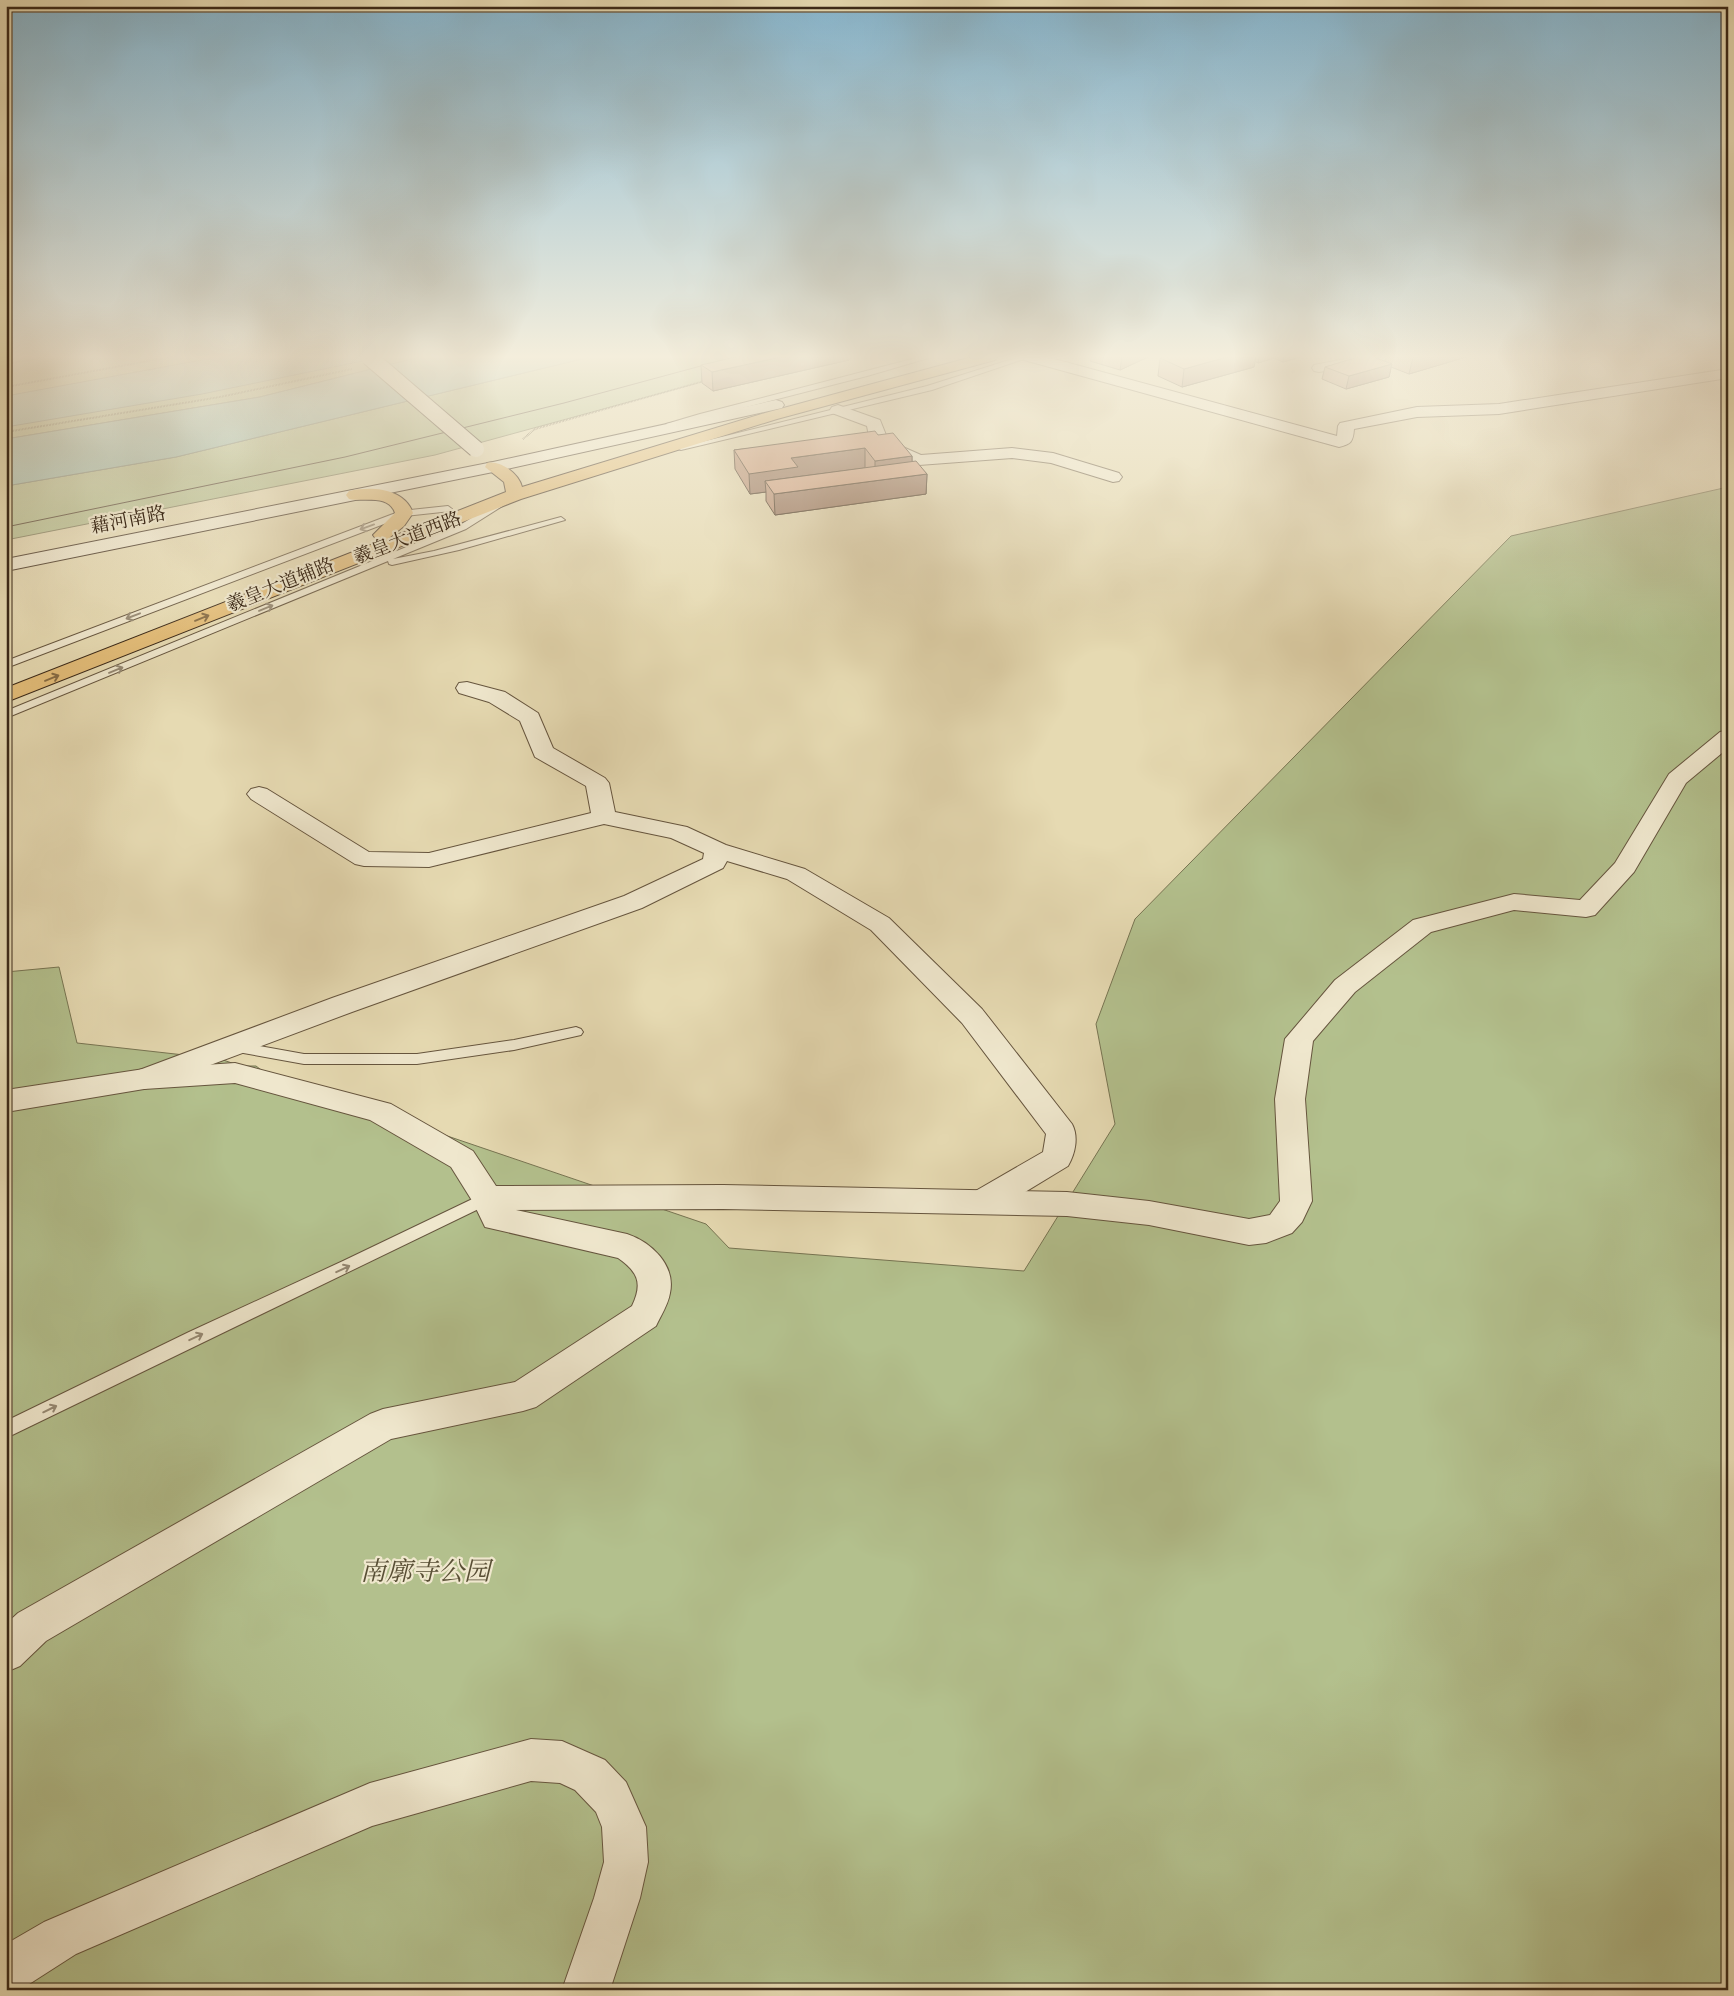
<svg xmlns="http://www.w3.org/2000/svg" width="1734" height="1996" font-family="'EB Garamond','Noto Serif SC',serif">
	<style>
		.green { fill: #b3c08d; stroke: #777452 }
		.water { fill: #96bbad; stroke: #728171 }
		.lines { fill: none; stroke-linecap: round; stroke-linejoin: round }
		.service-casing { stroke: #66553e; stroke-width: 2 }
		.minor-casing { stroke: #66553e; stroke-width: 2 }
		.tertiary-casing { stroke: #66553e; stroke-width: 2 }
		.secondary-casing { stroke: #3b2918; stroke-width: 2 }
		.primary-casing { stroke: #3b2918; stroke-width: 2 }
		.path { stroke: #3b2918; stroke-width: 2; stroke-dasharray: 0.5 1; stroke-linecap: butt }
		.service { fill: #efe7cd; fill-rule: evenodd }
		.minor { fill: #efe7cd; fill-rule: evenodd }
		.tertiary { fill: #efe7cd; fill-rule: evenodd }
		.secondary { fill: #efe7cd; fill-rule: evenodd }
		.primary { fill: #e3bd79; fill-rule: evenodd }
		.tram { stroke: #3b2918; stroke-width: 1 }
		.secondary-bridge-casing { stroke: #3b2918; stroke-width: 18; stroke-linecap: butt }
		.secondary-bridge { stroke: #efe7cd; stroke-width: 16 }
		.wall { fill: #bb8f76; stroke: #3b2918 }
		.shaded-wall { fill: #987460; stroke: #3b2918 }
		.building { fill: #d9a689; stroke: #3b2918 }
		.oneway { stroke: #958872 }
		.oneway2 { stroke: #876c44 }
		.labels { text-anchor: middle; stroke-width: 4.5; stroke-linejoin: round; paint-order: stroke }
		.far-street-label { font-size: 19px; fill: #3b2918; stroke: #efe7cd }
		.near-park-label { font-size: 26px; font-style: italic; fill: #594f35; stroke: #efe7cd }
	</style>
	<rect width="100%" height="100%" fill="#e6dab2"/>
	<filter id="stains"><feTurbulence type="fractalNoise" baseFrequency=".004" numOctaves="4"/><feColorMatrix values="0 0 0 0 .2 0 0 0 0 .09 0 0 0 0 .02 0 0 0 .5 -.17"/></filter>
	<radialGradient id="worn" r=".72"><stop offset=".6" stop-color="#630" stop-opacity="0"/><stop offset="1" stop-color="#630" stop-opacity=".3"/></radialGradient>
	<g class="green">
		<path d="M6,357H420L260,397L6,439Z"/>
		<path d="M590,357H793L435,455L6,540V486L176,457Z"/>
		<path d="M1728,487V1990H6V972L59,967L77,1043L220,1059L241,1066H256L268,1075L706,1224L729,1248L1024,1271L1115,1124L1096,1024L1135,919L1511,536Z"/>
	</g>
	<g class="water">
		<path d="M218,357H382L202,394L6,427V396Z"/>
		<path d="M420,357H590L176,457L6,486V439L260,397Z"/>
	</g>
	<g class="lines">
		<defs>
			<g id="service">
				<path d="M920,357H932L867,376L673,426L666,424L700,414Z"/>
				<path d="M1019,357H1030L932,390L681,450L677,448L927,386Z"/>
				<path d="M501,500L505,503L504,505L466,529L393,559L434,551L561,517L565,520L459,550L392,565L389,564L388,561L6,718V711L460,525Z"/>
				<path d="M448,506L452,509L451,511L405,516L6,668V661L401,511Z"/>
				<path d="M576,1027L581,1029L583,1032L581,1035L514,1050L417,1064H304L232,1051L227,1049L225,1046L227,1043L232,1041L304,1054H417L514,1040Z"/>
				<path d="M487,1192L493,1194L495,1198L493,1202L6,1438V1421L189,1332L343,1261Z"/>
			</g>
			<g id="minor">
				<path d="M1022,357H1047L1337,436L1338,426L1340,423L1417,407L1499,404L1728,369V378L1499,414L1417,417L1354,429C1353,442 1351,444 1339,447L1024,360Z"/>
				<path d="M1355,357H1389L1382,361L1319,372L1314,371L1312,368L1314,365L1319,364Z"/>
				<path d="M838,405L880,420L886,435L896,444L921,455L1012,448L1053,453L1119,473L1122,477L1119,481L1113,482L1051,463L1012,458L919,465C906,462 877,450 870,438C868,434 868,430 867,426L832,413L830,410L832,407Z"/>
				<path d="M467,682L505,692L538,713L553,748L605,778L609,783L615,812L687,827L726,845L805,869L889,918L982,1009L1072,1124C1079,1137 1075,1154 1068,1166L994,1211L983,1214L972,1211L967,1202L972,1193L1043,1152L1046,1134L962,1023L871,930L787,879L727,861L723,868L642,908L352,1012L154,1086L144,1089L134,1086L129,1079L134,1072L332,998L624,896L703,859L704,853L671,838L604,824L429,867L364,866L355,864L251,799L247,794L251,789L259,787L267,789L369,852L429,853L591,813L586,786L535,757L520,721L489,702L459,693L456,688L459,683Z"/>
				<path d="M487,1186L498,1189L507,1208L627,1234C651,1242 676,1265 670,1293C668,1305 661,1315 656,1326L536,1407L523,1411L391,1439L46,1641L20,1666L6,1672V1624L18,1613L370,1414L383,1409L515,1382L632,1306C643,1283 638,1272 618,1258L485,1227L471,1198L476,1189Z"/>
				<path d="M531,1739L562,1741L605,1760L626,1782L646,1827L648,1862L640,1898L610,1990H562L594,1898L604,1862L602,1827L596,1812L575,1790L560,1783L531,1781L372,1826L76,1954L23,1988L6,1990V1944L44,1922L370,1783Z"/>
			</g>
			<path id="tertiary" d="M1728,730V748L1686,783L1634,872L1595,915L1586,917L1514,910L1431,932L1355,992L1313,1041L1305,1099L1312,1201L1302,1222L1292,1233L1266,1243L1249,1245L1149,1225L1067,1216L723,1209L487,1210L476,1207L451,1167L370,1120L235,1083L144,1089L6,1112V1090L144,1069L235,1063L391,1104L473,1151L496,1186L723,1185L1067,1192L1149,1201L1249,1219L1270,1215L1280,1201L1275,1099L1285,1039L1335,980L1413,920L1514,894L1580,900L1615,863L1669,774L1720,732Z"/>
			<path id="secondary" d="M776,400L782,402L784,405L782,408L493,472L6,571V559L493,462Z"/>
			<path id="primary" d="M972,357H997L995,360L777,419L521,499L6,702V688L386,539H376L373,535L395,513C389,494 364,502 349,499L346,495L349,491C371,486 404,488 413,513L404,526L389,538L506,492L504,482L485,467L487,463C501,460 519,474 522,487L765,413Z"/>
		</defs>
		<use href="#service" class="service-casing"/>
		<use href="#minor" class="minor-casing"/>
		<use href="#tertiary" class="tertiary-casing"/>
		<use href="#secondary" class="secondary-casing"/>
		<use href="#primary" class="primary-casing"/>
		<g class="path">
			<path d="M6,364L45,357"/>
			<path d="M6,387L170,357"/>
			<path d="M6,432L220,397L352,369"/>
			<path d="M523,439L535,429L704,381"/>
		</g>
		<use href="#service" class="service"/>
		<use href="#minor" class="minor"/>
		<use href="#tertiary" class="tertiary"/>
		<use href="#secondary" class="secondary"/>
		<use href="#primary" class="primary"/>
		<path class="tram" d="M6,527L345,457L564,403L734,357"/>
		<defs>
			<path id="secondary-bridge" d="M369,357L476,449"/>
		</defs>
		<use href="#secondary-bridge" class="secondary-bridge-casing"/>
		<use href="#secondary-bridge" class="secondary-bridge"/>
	</g>
	<g class="wall">
		<path d="M1090,357H1148L1120,370L1090,361Z"/>
		<path d="M1163,357H1300L1283,362L1274,358L1258,363L1255,361L1254,367L1182,387L1158,376L1160,358Z"/>
		<path d="M1386,357H1466L1409,374L1391,367L1389,377L1346,389L1322,379L1325,367L1385,362Z"/>
		<path d="M849,360L713,391L702,383L701,365Z"/>
		<path d="M878,435L912,456V461L927,474L926,494L775,515L766,501V492L750,494L735,469L734,450Z"/>
	</g>
	<g class="shaded-wall">
		<path d="M781,357H849V360L713,391L712,372Z"/>
		<path d="M1122,357H1148L1120,370Z"/>
		<path d="M1227,357H1256L1254,367L1182,387L1184,369Z"/>
		<path d="M1259,357H1274V358L1258,363Z"/>
		<path d="M1284,357H1300L1283,362Z"/>
		<path d="M1413,357H1466L1409,374Z"/>
		<path d="M1392,364L1389,377L1346,389L1349,376Z"/>
		<path d="M865,448V468L765,481L766,492L750,494L749,474L791,458Z"/>
		<path d="M912,456V476L875,481V461Z"/>
		<path d="M927,474L926,494L775,515L774,494Z"/>
	</g>
	<g class="building">
		<path d="M736,357H781L712,372L701,365Z"/>
		<path d="M1163,357H1227L1184,369L1160,358Z"/>
		<path d="M1358,357H1374L1392,364L1349,376L1325,367Z"/>
		<path d="M875,431L878,435L893,433L912,456L875,461L865,448L791,458L798,467L749,474L734,450Z"/>
		<path d="M916,461L927,474L774,494L765,481Z"/>
	</g>
	<defs><path id="oneway-shaft" d="M-6 0H5M1.5-3L5.5 0L1.5 3" fill="none" stroke-width="1.6" stroke-linecap="round" stroke-linejoin="round" transform="scale(1.25)"/></defs>
	<g class="oneway">
		<use href="#oneway-shaft" transform="translate(367 527) rotate(160)"/>
		<use href="#oneway-shaft" transform="translate(266 608) rotate(-22)"/>
		<use href="#oneway-shaft" transform="translate(133 616) rotate(159)"/>
		<use href="#oneway-shaft" transform="translate(116 670) rotate(-22)"/>
		<use href="#oneway-shaft" transform="translate(343 1269) rotate(-25)"/>
		<use href="#oneway-shaft" transform="translate(196 1337) rotate(-25)"/>
		<use href="#oneway-shaft" transform="translate(50 1409) rotate(-26)"/>
	</g>
	<g class="oneway2">
		<use href="#oneway-shaft" transform="translate(202 618) rotate(-22)"/>
		<use href="#oneway-shaft" transform="translate(52 678) rotate(-22)"/>
	</g>
	<linearGradient id="sky" x2="0" y2="1"><stop stop-color="#87b7d0"/><stop offset="0.56" stop-color="#f4eedc"/><stop offset="1" stop-color="#f4eedc" stop-opacity="0"/></linearGradient>
	<rect width="1734" height="637" fill="url(#sky)"/>
	<g class="labels">
		<g class="far-street-label">
			<text transform="translate(128 519) rotate(-11)" y="7">藉河南路</text>
			<text transform="translate(407 537) rotate(-21)" y="7">羲皇大道西路</text>
			<text transform="translate(280 584) rotate(-22)" y="7">羲皇大道辅路</text>
		</g>
		<g class="near-park-label">
			<text x="425" y="1580">南廓寺公园</text>
		</g>
	</g>
	<rect width="1734" height="1996" fill="none" stroke="#e6dab2" stroke-width="25"/>
	<rect x="8" y="8" width="1719" height="1981" fill="none" stroke="#3b2918" stroke-width="2.5"/>
	<rect x="12" y="12" width="1709" height="1971" fill="none" stroke="#3b2918"/>
	<rect width="100%" height="100%" filter="url(#stains)"/>
	<rect width="100%" height="100%" fill="url(#worn)"/>
</svg>
